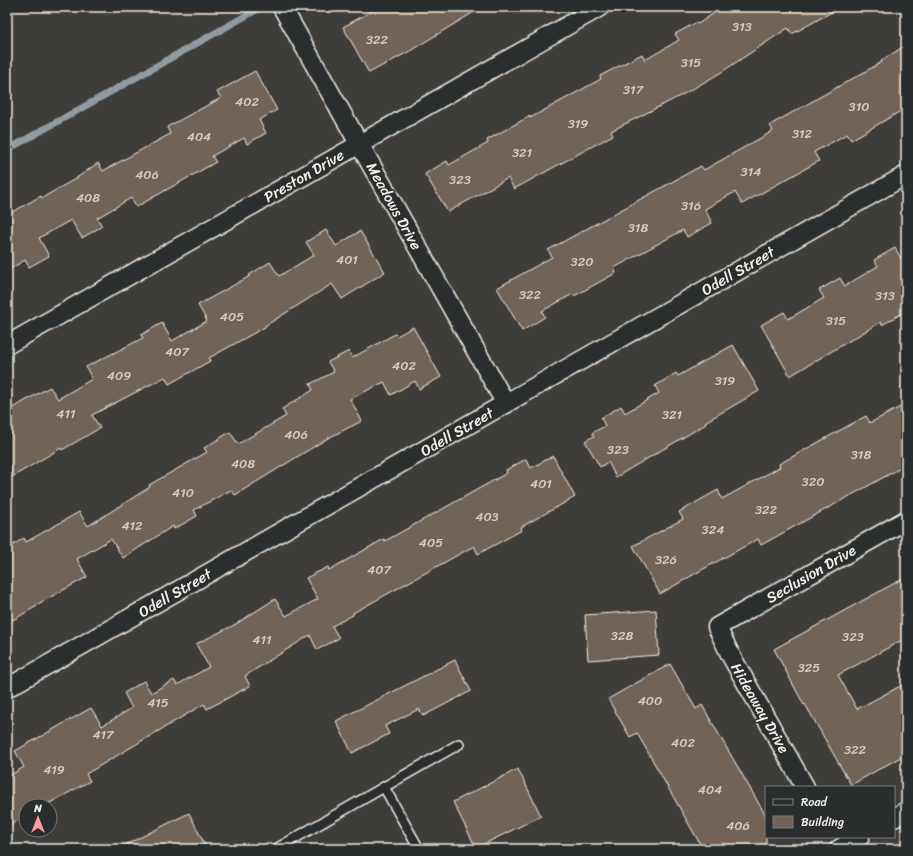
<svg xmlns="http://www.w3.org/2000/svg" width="913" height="856" font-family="Sriracha,sans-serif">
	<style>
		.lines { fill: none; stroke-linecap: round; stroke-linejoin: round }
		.stream { stroke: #929ba2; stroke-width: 7 }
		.building { fill: #716357; stroke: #f4f1e8 }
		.lane-casing { stroke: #f4f1e8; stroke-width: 12 }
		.street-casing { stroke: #f4f1e8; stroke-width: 21 }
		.lane { stroke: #2a2d2e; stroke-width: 9 }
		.street { stroke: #2a2d2e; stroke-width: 18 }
		.labels { text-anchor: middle; stroke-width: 3; stroke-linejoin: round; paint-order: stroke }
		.number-label { font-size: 13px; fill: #d3cec4 }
		.street-label { font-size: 15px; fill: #f4f1e8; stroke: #2a2d2e }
	</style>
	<rect width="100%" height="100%" fill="#3f3d3a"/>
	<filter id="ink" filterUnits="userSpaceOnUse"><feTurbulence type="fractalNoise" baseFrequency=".025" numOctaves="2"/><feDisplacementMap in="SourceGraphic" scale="8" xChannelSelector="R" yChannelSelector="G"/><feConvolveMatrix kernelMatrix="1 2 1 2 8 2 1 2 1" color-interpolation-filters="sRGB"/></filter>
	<g filter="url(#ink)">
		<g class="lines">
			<path class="stream" d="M7,150L258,9"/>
		</g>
		<g class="building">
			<path d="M379,7H482L410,51L369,73L343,27Z"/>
			<path d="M723,7H841L792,34L788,28L720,73L682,95L611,131L613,135L514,189L508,178L448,212L425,174L447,161L449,165L488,143L487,140L530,116V118L601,79L600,76L642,54L645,60L679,40L675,34L697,22L698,24Z"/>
			<path d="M906,45V108L851,140L847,134L814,152L819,161L742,204L735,192L705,209L712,223L687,237L683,230L614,268L616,273L574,296L573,294L542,311L545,317L522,331L497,288L552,257L548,250L701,166L704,170L773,131L770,125L882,62L881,61Z"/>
			<path d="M255,71L277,110L259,120L266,133L247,144L244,138L212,156L216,162L136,207L131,198L97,218L102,226L82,238L71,220L39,238L49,256L29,267L25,260L7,271V215L41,196L42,198L75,179L98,163L103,171L170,134L167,127L221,98L217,92Z"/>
			<path d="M326,230L336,246L360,231L385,272L342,299L332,284L265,326V327L209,358L210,361L169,384L165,377L92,415L100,428L62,450L61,448L7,480V411L50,387L58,399L92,379L86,367L143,338L141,335L162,323L172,341L207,321L198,305L250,276L249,275L270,262L279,276L314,255L306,242Z"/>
			<path d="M895,248L906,267V311L882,325L881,322L790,376L761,325L784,312L788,319L824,298L819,290L840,278L845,286L878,266L874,260Z"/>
			<path d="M413,327L441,377L419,389L415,381L391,395L384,382L350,399L362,421L328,438L235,495L231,490L194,510L197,516L174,529L173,526L123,558L111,539L77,559L87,577L36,605L37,606L13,620L7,611V549L24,538L26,542L79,512L88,526L150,487L149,485L207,452L204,448L230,432L238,444L286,416L282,409L313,390L310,384L334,372L328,362L349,351L352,358L395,334L397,336Z"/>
			<path d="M733,345L759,391L705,422L706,424L616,477L608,462L600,467L585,441L594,436L592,433L605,426L601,418L621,406L625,413L659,393L655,386L676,373L678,376Z"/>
			<path d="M906,404V465L761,545L758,539L698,572L660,594L633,546L683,519L679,512L718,490L722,499L780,467L779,464L866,416L870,423Z"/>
			<path d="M553,456L575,497L521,527L522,530L478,554L474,546L353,613V615L332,626L339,638L317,650L310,635L245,676L250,686L207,709L204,704L86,774L90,781L46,805L45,804L42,806H26V816L7,827V777L24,767L15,751L91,708L102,726L132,708L124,693L144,681L151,693L174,680L177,685L209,667L196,644L236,624L275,599L286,616L318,599L306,578L328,567L329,570L384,539L385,541L507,473L506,470L526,459L531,468Z"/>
			<path d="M906,577V638L838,675L857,709L906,683V754L851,785L805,704L804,705L774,649Z"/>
			<path d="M656,610L659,655L588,660L585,615Z"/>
			<path d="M455,660L471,691L423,716L419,709L385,726L389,734L352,753L336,721Z"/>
			<path d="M670,664L696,709L702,705L766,816V844L758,849H703L637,733L630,737L608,699Z"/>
			<path d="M518,769L541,816L476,848L453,802Z"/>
			<path d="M189,813L207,849H117Z"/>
		</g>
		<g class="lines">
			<defs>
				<g id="lane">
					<path d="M384,787L419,849"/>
					<path d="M276,849L459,744"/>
				</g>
				<g id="street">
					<path d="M282,7L506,404"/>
					<path d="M7,345L600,7"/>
					<path d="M7,688L906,175"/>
					<path d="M805,787L731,656L717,627L906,520"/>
					<path d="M894,818L906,811"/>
					<path d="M839,849L860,837"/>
				</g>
			</defs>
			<use href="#lane" class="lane-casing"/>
			<use href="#street" class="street-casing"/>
			<use href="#lane" class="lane"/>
			<use href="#street" class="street"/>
		</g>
	</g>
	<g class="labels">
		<g class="number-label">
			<text x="742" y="31">313</text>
			<text x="377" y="44">322</text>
			<text x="691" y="67">315</text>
			<text x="633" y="94">317</text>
			<text x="247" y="106">402</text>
			<text x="859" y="111">310</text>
			<text x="578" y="128">319</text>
			<text x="802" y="138">312</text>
			<text x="199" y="141">404</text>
			<text x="522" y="157">321</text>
			<text x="751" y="176">314</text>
			<text x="147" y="179">406</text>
			<text x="460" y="184">323</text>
			<text x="88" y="202">408</text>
			<text x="691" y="210">316</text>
			<text x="638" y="232">318</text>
			<text x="347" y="264">401</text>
			<text x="582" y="266">320</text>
			<text x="530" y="299">322</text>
			<text x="885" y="300">313</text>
			<text x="232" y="321">405</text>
			<text x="836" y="325">315</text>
			<text x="177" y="356">407</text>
			<text x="404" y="370">402</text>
			<text x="119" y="380">409</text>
			<text x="725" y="385">319</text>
			<text x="66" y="418">411</text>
			<text x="672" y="419">321</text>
			<text x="296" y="439">406</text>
			<text x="618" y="454">323</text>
			<text x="861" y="459">318</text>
			<text x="243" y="468">408</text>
			<text x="813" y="486">320</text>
			<text x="541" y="488">401</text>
			<text x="183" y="497">410</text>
			<text x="766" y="514">322</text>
			<text x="487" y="521">403</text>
			<text x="132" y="530">412</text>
			<text x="713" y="534">324</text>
			<text x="431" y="547">405</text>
			<text x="666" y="564">326</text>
			<text x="379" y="574">407</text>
			<text x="622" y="640">328</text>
			<text x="853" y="641">323</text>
			<text x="262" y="644">411</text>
			<text x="809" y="672">325</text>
			<text x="650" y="705">400</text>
			<text x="158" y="707">415</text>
			<text x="103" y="739">417</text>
			<text x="683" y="747">402</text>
			<text x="855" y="754">322</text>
			<text x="54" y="774">419</text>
			<text x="710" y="794">404</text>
			<text x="738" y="830">406</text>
		</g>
		<g class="street-label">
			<text transform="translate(304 176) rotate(-30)" y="5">Preston Drive</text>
			<text transform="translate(394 206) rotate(61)" y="5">Meadows Drive</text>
			<text transform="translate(738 271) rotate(-30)" y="5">Odell Street</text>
			<text transform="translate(457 432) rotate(-30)" y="5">Odell Street</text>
			<text transform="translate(811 574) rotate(-30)" y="5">Seclusion Drive</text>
			<text transform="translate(175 593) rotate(-30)" y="5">Odell Street</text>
			<text transform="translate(760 708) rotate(60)" y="5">Hideaway Drive</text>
		</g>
	</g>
	<rect width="913" height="856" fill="none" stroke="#2a2d2e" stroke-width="24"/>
	<rect x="12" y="12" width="889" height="832" fill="none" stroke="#f4f1e8" stroke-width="1.5" filter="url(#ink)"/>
	<rect x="765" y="786" width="130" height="52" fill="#2a2d2e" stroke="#7b7b78"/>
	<rect x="773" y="799" width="20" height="6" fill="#2a2d2e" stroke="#7b7b78"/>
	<text x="801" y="806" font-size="12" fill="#f4f1e8">Road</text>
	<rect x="773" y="816" width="20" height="12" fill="#716357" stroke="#7b7b78"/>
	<text x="801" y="826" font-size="12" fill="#f4f1e8">Building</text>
	<g transform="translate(38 818)"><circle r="19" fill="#2a2d2e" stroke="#7b7b78"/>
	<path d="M0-3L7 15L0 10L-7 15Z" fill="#ff9aa2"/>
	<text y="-6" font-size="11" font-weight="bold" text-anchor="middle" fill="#f4f1e8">N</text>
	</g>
</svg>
